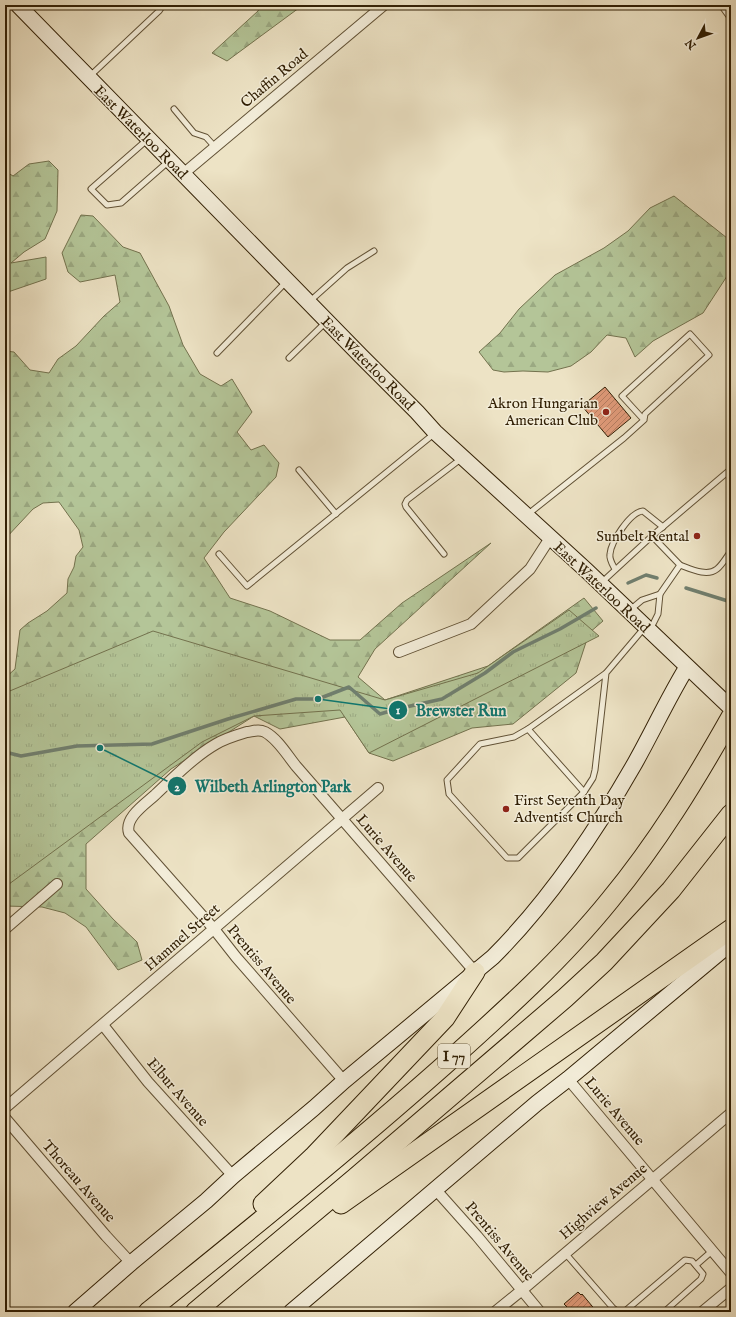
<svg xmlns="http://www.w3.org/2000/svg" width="736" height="1317" font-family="'IM FELL English',serif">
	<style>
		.forest { fill: url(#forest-firs); stroke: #73724e }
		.park { fill: url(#park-tufts); stroke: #73724e }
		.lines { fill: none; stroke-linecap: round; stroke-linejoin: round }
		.stream { stroke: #707f6f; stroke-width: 3.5 }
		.building { fill: url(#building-hatch); stroke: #322005 }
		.lane-casing { stroke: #615135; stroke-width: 7 }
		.street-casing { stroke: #615135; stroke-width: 12 }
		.secondary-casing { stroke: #322005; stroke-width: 17 }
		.highway-casing { stroke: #322005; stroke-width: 21 }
		.lane { stroke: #f3edd9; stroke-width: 5 }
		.street { stroke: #f3edd9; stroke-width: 10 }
		.secondary { stroke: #f3edd9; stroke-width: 15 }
		.highway { stroke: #ede3c5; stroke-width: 19 }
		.poi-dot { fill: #8f2418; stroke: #f3edd9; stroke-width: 1.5 }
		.labels { text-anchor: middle; stroke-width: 3; stroke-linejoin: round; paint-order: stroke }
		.shield { fill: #f3edd9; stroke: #6c5e45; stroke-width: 1 }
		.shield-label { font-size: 14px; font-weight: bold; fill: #322005 }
		.street-label { font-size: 15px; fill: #322005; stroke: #f3edd9 }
		.poi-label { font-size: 15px; fill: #322005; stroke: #f3edd9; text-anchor: end }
		.leader { fill: none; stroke: #0f766e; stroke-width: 1.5 }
		.callout-dot { fill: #0f766e; stroke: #f3edd9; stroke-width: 1.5 }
		.mark-label { font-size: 12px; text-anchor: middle; font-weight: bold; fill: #fff }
		.callout-label { font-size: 16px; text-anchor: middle; font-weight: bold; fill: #0f766e; stroke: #f3edd9; stroke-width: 3; stroke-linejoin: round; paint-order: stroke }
	</style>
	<defs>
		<pattern id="forest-firs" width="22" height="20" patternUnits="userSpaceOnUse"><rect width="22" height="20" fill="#b4c598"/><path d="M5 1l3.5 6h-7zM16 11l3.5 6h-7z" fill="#9ba982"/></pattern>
		<pattern id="park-tufts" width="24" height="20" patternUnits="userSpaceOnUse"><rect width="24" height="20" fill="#b4c598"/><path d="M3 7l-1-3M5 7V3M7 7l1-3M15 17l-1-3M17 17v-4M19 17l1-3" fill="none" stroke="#9ba982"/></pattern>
		<pattern id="building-hatch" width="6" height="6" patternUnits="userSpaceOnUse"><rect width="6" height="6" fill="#e09a79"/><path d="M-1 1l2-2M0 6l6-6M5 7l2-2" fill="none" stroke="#b67d61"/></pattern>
	</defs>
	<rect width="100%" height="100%" fill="#ede3c5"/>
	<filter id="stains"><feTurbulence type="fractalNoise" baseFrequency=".005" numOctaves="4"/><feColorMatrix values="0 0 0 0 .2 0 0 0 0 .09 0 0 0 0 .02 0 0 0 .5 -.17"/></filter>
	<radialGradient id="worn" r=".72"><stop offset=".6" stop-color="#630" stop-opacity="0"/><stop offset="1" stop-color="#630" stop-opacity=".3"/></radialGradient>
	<g class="forest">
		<path d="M261,5H303L227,61L212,53L258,11Z"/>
		<path d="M49,161L58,170L57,211L45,239L24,252L11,263L46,257V279L5,293V171L13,176L29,164Z"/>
		<path d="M674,196L727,238L731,270L703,313L653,341L635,357L626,338L607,335L591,352L571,366L548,372L523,371L504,372L493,370L479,352L500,333L519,309L555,275L604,248L628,231L650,208Z"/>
		<path d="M81,215L93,216L123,247L140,253L169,306L183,345L200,374L221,386L232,379L252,412L237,432L251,450L264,445L279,463L276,477L224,532L204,558L230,598L270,611L330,640H360L402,603L491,543L375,649L358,677L385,700L488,666L584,598L603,621L589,633L576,673L513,724L472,728L393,761L369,753L345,717L280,729L254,716L171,769L86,844V889L113,919L137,942L142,960L118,970L86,927L65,913L42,907L5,906V678L15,669L20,630L28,623L47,611L67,593L68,579L74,567L76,556L83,547L79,530L59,502L43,503L33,509L5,539V351L14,352L30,370L49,373L58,359L76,346L104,316L120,302L115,275L80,282L68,272L62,253Z"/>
	</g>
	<path class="park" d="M569,610L599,636L369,753L340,710L254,716L202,742L5,887V693L153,631L385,700L478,673Z"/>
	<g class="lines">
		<g class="stream">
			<path d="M628,583L646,575L657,578"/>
			<path d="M686,588L731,602"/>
			<path d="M5,752L21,756L77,746L152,744L228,719L296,699H318L349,687L380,714L397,709L442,699L485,673L513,652L560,629L596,608"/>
		</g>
	</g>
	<g class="building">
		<path d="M605,387L631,418L608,437L582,406Z"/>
		<path d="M578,1292L581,1295L582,1294L597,1312H561L567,1307L564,1304Z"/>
	</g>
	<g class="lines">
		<defs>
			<g id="lane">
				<path d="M721,5L731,19"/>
				<path d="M90,76L159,11L163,5"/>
				<path d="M174,109L194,133L206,137L215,147"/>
				<path d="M148,139L91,189L107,205L121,203L169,161"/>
				<path d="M309,302L347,268L374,251"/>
				<path d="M217,353L286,282"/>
				<path d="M289,358L326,322"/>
				<path d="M299,470L336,514"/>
				<path d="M527,515L624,438L644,420L645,414L709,355L690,334L622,396L644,420"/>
				<path d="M652,536L680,565L660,594"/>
				<path d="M219,554L247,586L435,433"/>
				<path d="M444,554L406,507L405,504L407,500L462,458"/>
				<path d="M680,565C691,569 707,577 717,569C723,564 727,556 731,551"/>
				<path d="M615,569C613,565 609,560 610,554C611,542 630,512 643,511L663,527"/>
				<path d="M601,583L652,536L731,469"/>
				<path d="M630,610L642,600L660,594L658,614L651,628"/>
				<path d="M606,673L595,770L593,778L584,792L528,729L606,673L645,627"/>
				<path d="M528,729L514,737L480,744L447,780L449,794L507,858H518L584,792"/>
				<path d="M565,1253L613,1308L618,1312"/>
				<path d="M696,1265L712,1251"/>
				<path d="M624,1312L685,1260L692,1261L703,1274L701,1279L664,1312"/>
			</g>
			<g id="street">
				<path d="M183,174L384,5"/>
				<path d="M399,652L471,624L530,569L550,538"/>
				<path d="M5,929L57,884"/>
				<path d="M103,1025L148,1082L233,1176"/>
				<path d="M568,1079L731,1273"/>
				<path d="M344,1081L236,957L214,929L129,833C124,818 145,804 155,795C173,778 195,756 216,744C226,738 237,735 247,732C254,731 259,729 265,732C278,739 287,755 296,766L475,972"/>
				<path d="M5,1108L378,788"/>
				<path d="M5,1118L106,1236L131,1263"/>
				<path d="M436,1190L477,1236L540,1312"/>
				<path d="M495,1312L522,1290L731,1113"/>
				<path d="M702,1312L731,1288"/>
			</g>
			<g id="secondary">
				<path d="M18,5L361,356L417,412L435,432L586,570L731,708"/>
				<path d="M75,1312L131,1263L206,1201L233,1176L314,1108L344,1081L493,957C550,900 595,833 635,763C653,731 668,698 687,667"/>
				<path d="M291,1312L537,1103L568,1079L731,943"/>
			</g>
			<g id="highway">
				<path d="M263,1204L313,1157L445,1018L475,972"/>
				<path d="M341,1204L731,929"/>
				<path d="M148,1312C247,1232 345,1153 440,1069C499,1016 560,962 610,900C657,843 695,781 731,717"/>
				<path d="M195,1312L355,1178L565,998L604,962L671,890L731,814"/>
			</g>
		</defs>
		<use href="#lane" class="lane-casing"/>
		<use href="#street" class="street-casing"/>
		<use href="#secondary" class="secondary-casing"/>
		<use href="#highway" class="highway-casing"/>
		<use href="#lane" class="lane"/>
		<use href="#street" class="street"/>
		<use href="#secondary" class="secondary"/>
		<use href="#highway" class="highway"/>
	</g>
	<g class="poi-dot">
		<circle cx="606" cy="412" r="4"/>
		<circle cx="697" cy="536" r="4"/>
		<circle cx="506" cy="809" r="4"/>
	</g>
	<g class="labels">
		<rect class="shield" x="438" y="1044" width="32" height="24" rx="3"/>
		<g class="shield-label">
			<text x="454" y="1061">I 77</text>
		</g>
		<g class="street-label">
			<text transform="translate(274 78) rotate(-40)" y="5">Chaffin Road</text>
			<text transform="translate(141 132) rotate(45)" y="5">East Waterloo Road</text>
			<text transform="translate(368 363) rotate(45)" y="5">East Waterloo Road</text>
			<text transform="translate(602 587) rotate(43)" y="5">East Waterloo Road</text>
			<text transform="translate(387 848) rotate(49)" y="5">Lurie Avenue</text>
			<text transform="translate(182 937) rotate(-41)" y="5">Hammel Street</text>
			<text transform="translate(262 964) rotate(50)" y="5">Prentiss Avenue</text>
			<text transform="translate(178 1092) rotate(49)" y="5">Elbur Avenue</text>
			<text transform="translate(615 1111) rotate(50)" y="5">Lurie Avenue</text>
			<text transform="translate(79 1181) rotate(49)" y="5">Thoreau Avenue</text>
			<text transform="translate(603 1201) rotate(-40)" y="5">Highview Avenue</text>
			<text transform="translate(500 1241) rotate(50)" y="5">Prentiss Avenue</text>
		</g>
		<g class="poi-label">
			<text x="598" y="408">Akron Hungarian<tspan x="598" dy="17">American Club</tspan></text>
			<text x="689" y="541">Sunbelt Rental</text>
			<text x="514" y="805" text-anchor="start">First Seventh Day<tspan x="514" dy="17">Adventist Church</tspan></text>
		</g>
	</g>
	<path class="leader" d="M318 699L398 710M100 748L177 786"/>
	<g class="callout-dot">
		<circle cx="318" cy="699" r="4"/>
		<circle cx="100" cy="748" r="4"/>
		<circle cx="398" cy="710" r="10"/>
		<circle cx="177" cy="786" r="10"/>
	</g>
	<g class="mark-label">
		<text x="398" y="714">1</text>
		<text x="177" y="791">2</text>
	</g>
	<g class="callout-label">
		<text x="461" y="716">Brewster Run</text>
		<text x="273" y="792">Wilbeth Arlington Park</text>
	</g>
	<rect width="736" height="1317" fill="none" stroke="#ede3c5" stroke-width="20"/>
	<rect x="6" y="6" width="724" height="1305" fill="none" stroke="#322005" stroke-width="2"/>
	<rect x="10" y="10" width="716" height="1297" fill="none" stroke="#322005"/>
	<g transform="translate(698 38) rotate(229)" stroke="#f3edd9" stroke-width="3" paint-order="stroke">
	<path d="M0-3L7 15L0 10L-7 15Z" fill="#322005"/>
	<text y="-6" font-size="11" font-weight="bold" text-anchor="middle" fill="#322005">N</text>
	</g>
	<rect width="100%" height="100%" filter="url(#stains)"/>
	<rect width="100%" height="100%" fill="url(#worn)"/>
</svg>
